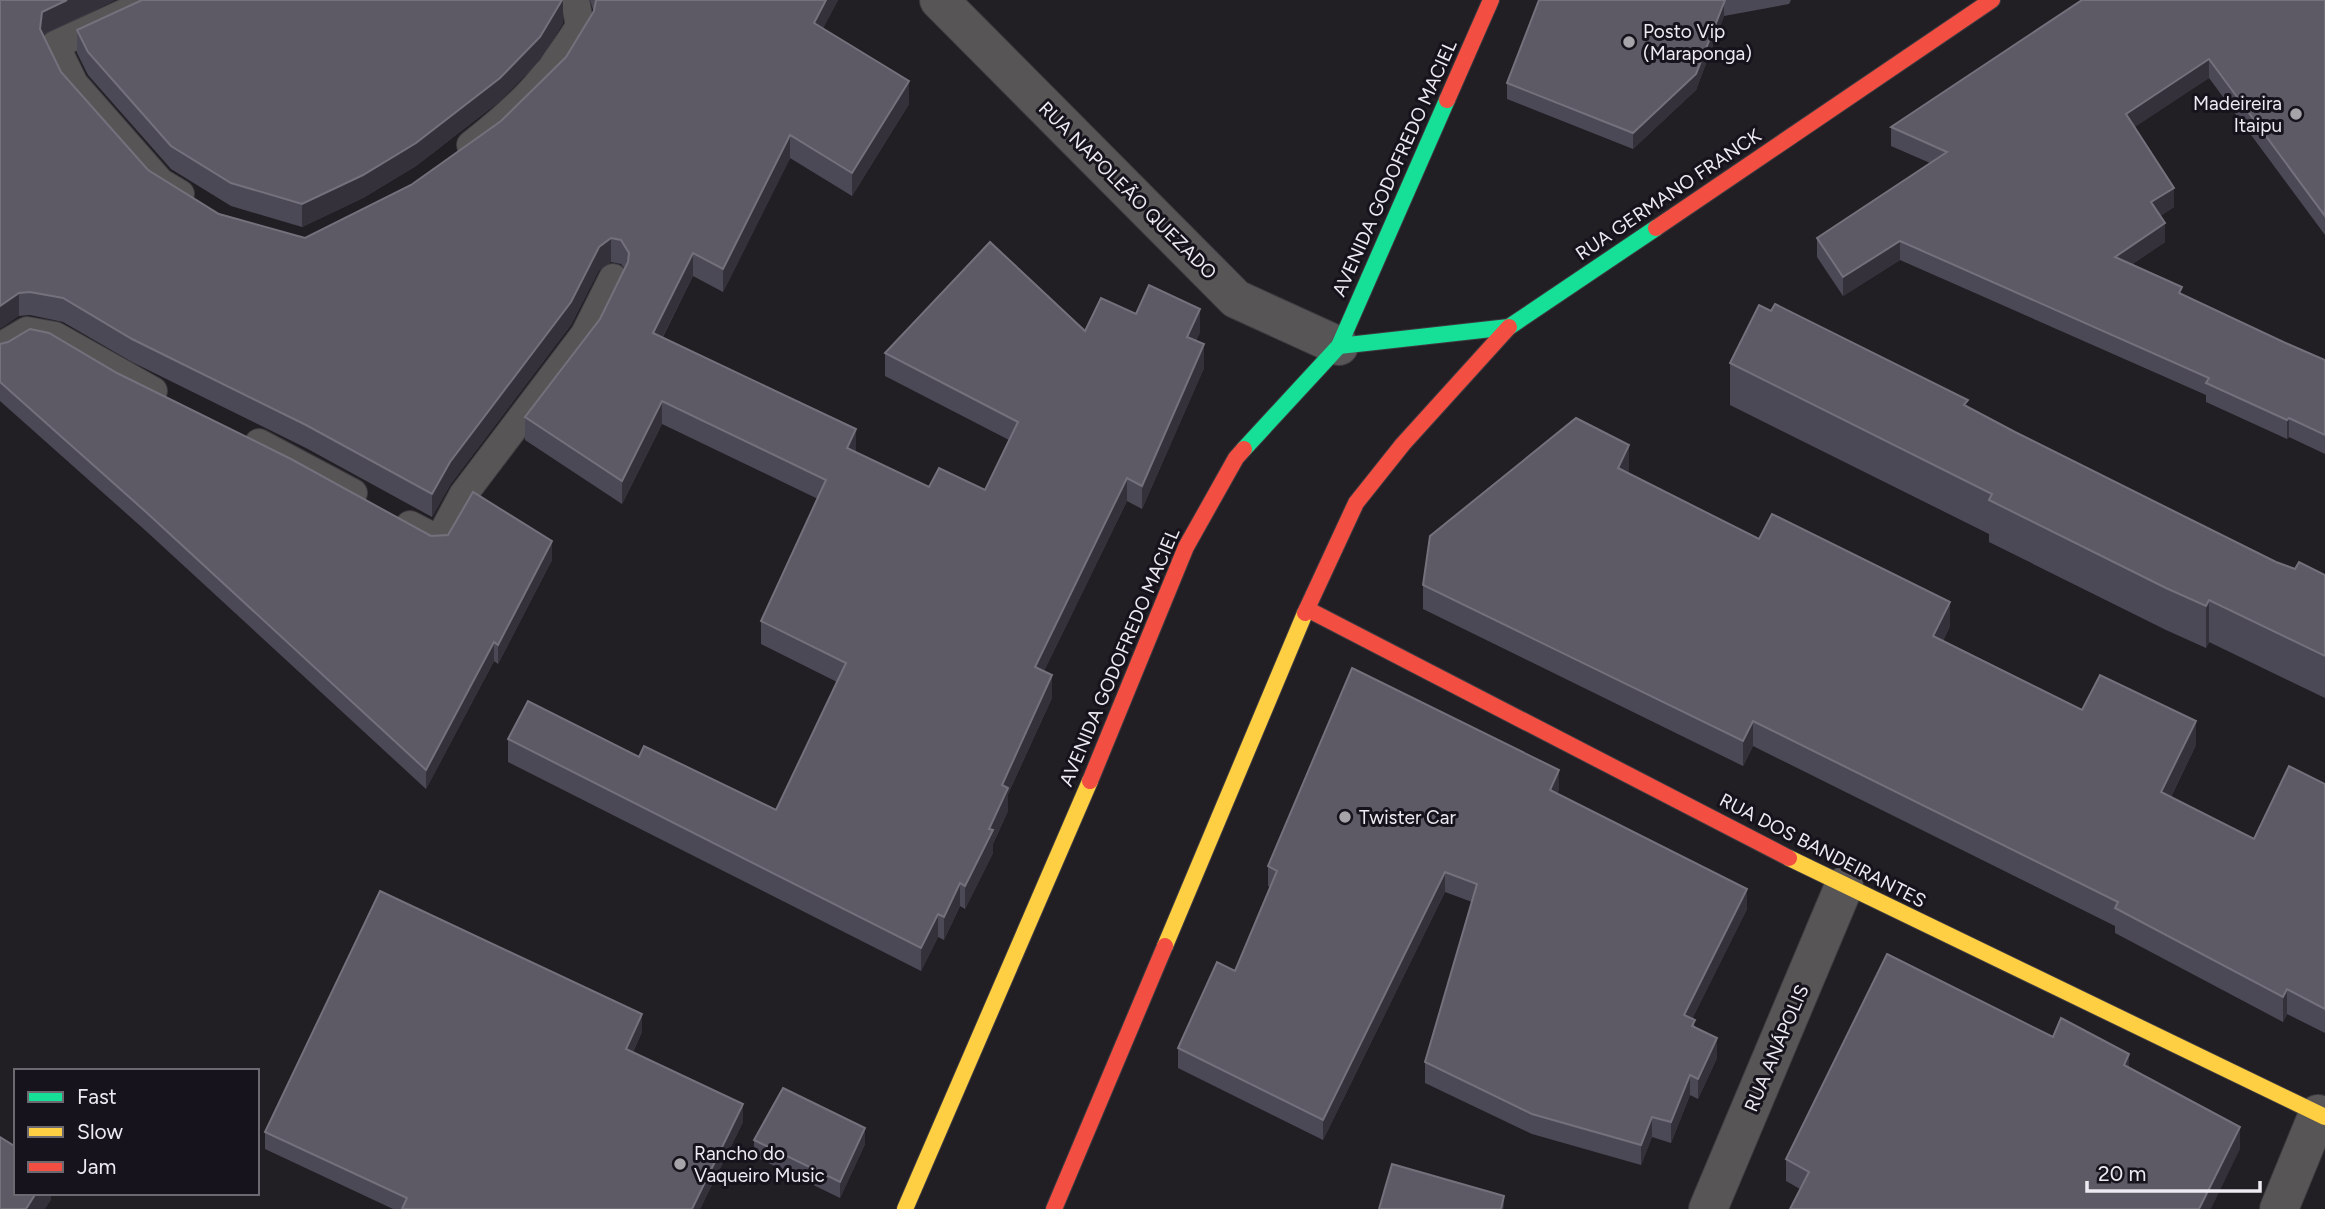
<svg xmlns="http://www.w3.org/2000/svg" width="2325" height="1209" font-family="Figtree,sans-serif">
	<style>
		.lines { fill: none; stroke-linecap: round; stroke-linejoin: round }
		.lane-casing { stroke: #3e3b40; stroke-width: 30 }
		.street-casing { stroke: #3e3b40; stroke-width: 40 }
		.fast-casing { stroke: #3e3b40; stroke-width: 18 }
		.slow-casing { stroke: #3e3b40; stroke-width: 18 }
		.jam-casing { stroke: #3e3b40; stroke-width: 18 }
		.lane { stroke: #585556; stroke-width: 28 }
		.street { stroke: #585556; stroke-width: 38 }
		.fast { stroke: #16e098; stroke-width: 16 }
		.slow { stroke: #ffcf43; stroke-width: 16 }
		.jam { stroke: #f24e42; stroke-width: 16 }
		.wall { fill: #4c4956 }
		.shaded-wall { fill: #34313b }
		.building { fill: #5d5a66; stroke: #74717c; stroke-width: 2 }
		.poi-dot { fill: #a6a3a9; stroke: #17131c; stroke-width: 2.5 }
		.labels { text-anchor: middle; stroke-width: 6; stroke-linejoin: round; paint-order: stroke }
		.poi-label { font-size: 19px; fill: #edeaf1; stroke: #17131c; text-anchor: start }
		.street-label { font-size: 19px; fill: #edeaf1; stroke: #17131c }
	</style>
	<rect width="100%" height="100%" fill="#211e24"/>
	<g class="lines">
		<defs>
			<g id="lane">
				<path d="M153,0L55,45L74,84L160,182L180,194"/>
				<path d="M471,145C522,105 545,81 580,26L575,0"/>
				<path d="M0,347L27,331L55,336L153,391"/>
				<path d="M259,443L353,493"/>
				<path d="M410,525L439,540L463,495L585,334L613,278"/>
			</g>
			<g id="street">
				<path d="M939,0L1236,299L1339,346"/>
				<path d="M1708,1209L1844,886"/>
				<path d="M2279,1209L2318,1114"/>
			</g>
			<g id="fast">
				<path d="M1339,346L1509,327L1656,228"/>
				<path d="M1244,449L1339,346L1447,100"/>
			</g>
			<g id="slow">
				<path d="M1789,858L2325,1117"/>
				<path d="M1165,946L1305,613"/>
				<path d="M905,1209L1090,781"/>
			</g>
			<g id="jam">
				<path d="M1447,100L1491,0"/>
				<path d="M1656,228L1992,0"/>
				<path d="M1307,609L1789,858"/>
				<path d="M1305,613L1356,503L1403,444L1509,327"/>
				<path d="M1090,781L1186,547L1236,458L1244,449"/>
				<path d="M1054,1209L1165,946"/>
			</g>
		</defs>
		<use href="#lane" class="lane-casing"/>
		<use href="#street" class="street-casing"/>
		<use href="#fast" class="fast-casing"/>
		<use href="#slow" class="slow-casing"/>
		<use href="#jam" class="jam-casing"/>
		<use href="#lane" class="lane"/>
		<use href="#street" class="street"/>
		<use href="#fast" class="fast"/>
		<use href="#slow" class="slow"/>
		<use href="#jam" class="jam"/>
	</g>
	<g class="wall">
		<path d="M0,0H115L43,35L61,72L148,170L219,214L305,238L411,185L501,121L566,57L594,13L590,0H838L823,28L909,104L852,196L790,158L723,292L693,276L663,337L856,452L929,487L985,490L1009,440L885,376V353L1085,331L1136,314L1200,332L1196,341L1204,368L1142,509L1127,501L1044,671L1052,698L1008,794V811L993,844V853L965,909L960,906L944,940L938,937L921,971L508,762V739L639,757L776,810L837,682L761,644V621L818,499L662,424L622,504L525,440V417L600,319L625,269L621,264L611,262L599,270L571,325L450,485L432,517L306,448L132,362L63,322L30,315L19,316Z"/>
		<path d="M1539,0H1791L1789,4L1724,16L1696,90L1633,149L1507,99V83Z"/>
		<path d="M2325,0V235L2209,78L2134,127L2174,207L2160,216L2165,242L2131,265L2182,294L2288,344L2325,360V454L2289,437L2287,439L2206,402V395L1900,260L1843,296L1817,257V238L1930,163L1891,146V127Z"/>
		<path d="M563,23L540,60L500,101L416,166L363,198L302,227L231,206L171,169L88,75L77,53V30Z"/>
		<path d="M1771,311L1968,407L2015,432L2276,562L2295,569L2325,575V698L2209,642L2206,648L2166,630L1989,542V534L1730,405V363Z"/>
		<path d="M0,344L117,373L431,536L552,560L498,664L494,661L426,789L146,531L0,401Z"/>
		<path d="M1629,470L1628,473L1759,539L1950,626L1943,641L2082,710L2196,745L2171,797L2254,839L2325,784V1033L2287,1014L2283,1022L2115,933V926L1753,746L1743,766L1423,609V585Z"/>
		<path d="M1559,790L1557,793L1747,909L1692,1019L1695,1027L1717,1058L1698,1099L1690,1095L1671,1143L1652,1137L1641,1165L1532,1134L1425,1083V1062L1472,902L1445,892L1323,1140L1178,1068V1048L1235,971L1270,887L1268,886V866Z"/>
		<path d="M642,1032L633,1052L743,1122L700,1209H393L265,1149V1132Z"/>
		<path d="M2053,1037L2129,1068L2240,1149L1800,1189L1786,1181V1159Z"/>
		<path d="M754,1140L865,1144L840,1198L754,1156Z"/>
	</g>
	<g class="shaded-wall">
		<path d="M67,0H115L42,35L40,29L42,12Z"/>
		<path d="M563,0V23L540,60L500,101L416,166L363,198L302,227V204Z"/>
		<path d="M826,0H838L814,46V23Z"/>
		<path d="M1724,0V16L1696,90L1633,149V133Z"/>
		<path d="M2209,59V78L2126,133V114Z"/>
		<path d="M909,81V104L852,196V173Z"/>
		<path d="M790,135V158L723,292V269Z"/>
		<path d="M2174,188V207L2151,221V202Z"/>
		<path d="M2165,223V242L2115,276V257Z"/>
		<path d="M611,238V262L599,270L571,325L450,485L432,517V494L450,462L599,247Z"/>
		<path d="M1900,241V260L1843,296V277Z"/>
		<path d="M693,253V276L653,356V333Z"/>
		<path d="M19,293V316L0,329V306Z"/>
		<path d="M1200,309V332L1187,360V337Z"/>
		<path d="M1204,344V368L1142,509V486Z"/>
		<path d="M662,401V424L622,504V481Z"/>
		<path d="M2289,418V437L2287,439V420Z"/>
		<path d="M856,429V452L847,448Z"/>
		<path d="M1629,445V470L1618,493V468Z"/>
		<path d="M1127,478V501L1035,690V667Z"/>
		<path d="M552,541V560L498,664V645Z"/>
		<path d="M2209,600V642L2206,648V606Z"/>
		<path d="M1950,602V626L1933,661V636Z"/>
		<path d="M494,642V661L426,789V770Z"/>
		<path d="M1052,675V698L1008,794V811L993,844V853L965,909V886L989,829L1002,785Z"/>
		<path d="M1753,721V746L1743,766V741Z"/>
		<path d="M2196,721V745L2161,817V792Z"/>
		<path d="M1559,770V790L1550,810V790Z"/>
		<path d="M1445,872V892L1323,1140V1120Z"/>
		<path d="M960,883V906L944,940V917Z"/>
		<path d="M1747,889V909L1684,1035V1015Z"/>
		<path d="M938,914V937L921,971V948Z"/>
		<path d="M2287,989V1014L2283,1022V997Z"/>
		<path d="M642,1014V1032L626,1066V1049Z"/>
		<path d="M1717,1038V1058L1698,1099V1079Z"/>
		<path d="M2129,1054V1076L2124,1065Z"/>
		<path d="M1690,1075V1095L1671,1143V1122Z"/>
		<path d="M743,1104V1122L700,1209H692Z"/>
		<path d="M1652,1117V1137L1641,1165V1145Z"/>
		<path d="M2240,1127V1149L2211,1209H2199Z"/>
		<path d="M865,1128V1144L840,1198V1182Z"/>
		<path d="M36,1193H51V1200L45,1209H26Z"/>
		<path d="M1504,1196V1209H1501Z"/>
	</g>
	<g class="building">
		<path d="M0,0H67L42,12L40,29L61,72L148,170L219,214L305,238L411,185L501,121L566,57L594,11L596,0H826L814,23L909,81L852,173L790,135L723,269L693,253L653,333L856,429L847,448L929,487L939,468L985,490L1018,422L885,353L990,242L1085,331L1101,298L1136,314L1149,285L1200,309L1187,337L1204,344L1142,486L1127,478L1035,667L1052,675L1002,785L1008,788L989,829L993,830L965,886L960,883L944,917L938,914L921,948L508,739L528,701L639,757L644,746L776,810L846,663L761,621L826,480L662,401L622,481L525,417L600,319L628,262L629,253L621,240L611,238L599,247L571,302L450,462L432,494L306,425L132,339L63,298L30,292L19,293L0,306Z"/>
		<path d="M142,0H562L540,37L500,78L416,143L363,175L302,204L231,183L171,146L88,52L77,30Z"/>
		<path d="M1539,0H1725L1696,74L1633,133L1507,83Z"/>
		<path d="M2082,0H2325V216L2209,59L2126,114L2174,188L2151,202L2165,223L2115,257L2182,287L2179,293L2288,344L2325,360V435L2289,418L2287,420L2206,383L2209,378L1900,241L1843,277L1817,238L1947,152L1891,127Z"/>
		<path d="M1775,304L1968,400L1964,405L2015,432L2276,562L2295,569L2299,562L2325,575V656L2209,600L2206,606L2166,588L1989,500L1992,494L1730,363L1759,305L1771,311Z"/>
		<path d="M30,329L49,333L117,373L291,459L431,536L448,535L473,492L552,541L498,645L494,642L426,770L146,512L0,382V344L8,342Z"/>
		<path d="M1576,418L1629,445L1618,468L1759,539L1772,514L1950,602L1933,636L2082,710L2100,675L2196,721L2161,792L2254,839L2289,766L2325,784V1009L2287,989L2283,997L2115,908L2118,902L1753,721L1743,741L1423,585L1430,536Z"/>
		<path d="M1352,668L1559,770L1550,790L1747,889L1684,1015L1695,1020L1692,1026L1717,1038L1698,1079L1690,1075L1671,1122L1652,1117L1641,1145L1532,1114L1425,1062L1477,884L1445,872L1323,1120L1178,1048L1217,962L1235,971L1277,871L1268,866Z"/>
		<path d="M380,891L642,1014L626,1049L743,1104L692,1209H402L407,1198L265,1132Z"/>
		<path d="M1887,954L2053,1037L2061,1018L2129,1054L2124,1065L2240,1127L2199,1209H1790L1809,1172L1786,1159Z"/>
		<path d="M783,1088L865,1128L840,1182L754,1140Z"/>
		<path d="M0,1137L16,1147V1193H36L26,1209H0Z"/>
		<path d="M1392,1164L1504,1196L1501,1209H1379Z"/>
	</g>
	<g class="poi-dot">
		<circle cx="1629" cy="42" r="7"/>
		<circle cx="2296" cy="114" r="7"/>
		<circle cx="1345" cy="817" r="7"/>
		<circle cx="680" cy="1164" r="7"/>
	</g>
	<g class="labels">
		<g class="poi-label">
			<text x="1643" y="38">Posto Vip<tspan x="1643" dy="22">(Maraponga)</tspan></text>
			<text x="2282" y="110" text-anchor="end">Madeireira<tspan x="2282" dy="22">Itaipu</tspan></text>
			<text x="1359" y="824">Twister Car</text>
			<text x="694" y="1160">Rancho do<tspan x="694" dy="22">Vaqueiro Music</tspan></text>
		</g>
		<g class="street-label">
			<text transform="translate(1394 168) rotate(-66)" y="7">AVENIDA GODOFREDO MACIEL</text>
			<text transform="translate(1128 190) rotate(45)" y="7">RUA NAPOLEÃO QUEZADO</text>
			<text transform="translate(1668 194) rotate(-34)" y="7">RUA GERMANO FRANCK</text>
			<text transform="translate(1119 657) rotate(-67)" y="7">AVENIDA GODOFREDO MACIEL</text>
			<text transform="translate(1823 850) rotate(27)" y="7">RUA DOS BANDEIRANTES</text>
			<text transform="translate(1776 1048) rotate(-67)" y="7">RUA ANÁPOLIS</text>
		</g>
	</g>
	<rect x="14" y="1069" width="245" height="126" fill="#17131c" stroke="#6d6971" stroke-width="2"/>
	<rect x="28" y="1092" width="35" height="10" fill="#16e098" stroke="#6d6971" stroke-width="2"/>
	<text x="77" y="1104" font-size="21" fill="#edeaf1">Fast</text>
	<rect x="28" y="1127" width="35" height="10" fill="#ffcf43" stroke="#6d6971" stroke-width="2"/>
	<text x="77" y="1139" font-size="21" fill="#edeaf1">Slow</text>
	<rect x="28" y="1162" width="35" height="10" fill="#f24e42" stroke="#6d6971" stroke-width="2"/>
	<text x="77" y="1174" font-size="21" fill="#edeaf1">Jam</text>
	<path d="M2087 1181v10h173v-10" fill="none" stroke="#edeaf1" stroke-width="3.5"/>
	<text x="2098" y="1181" font-size="21" fill="#edeaf1" stroke="#17131c" stroke-width="5" paint-order="stroke">20 m</text>
</svg>
